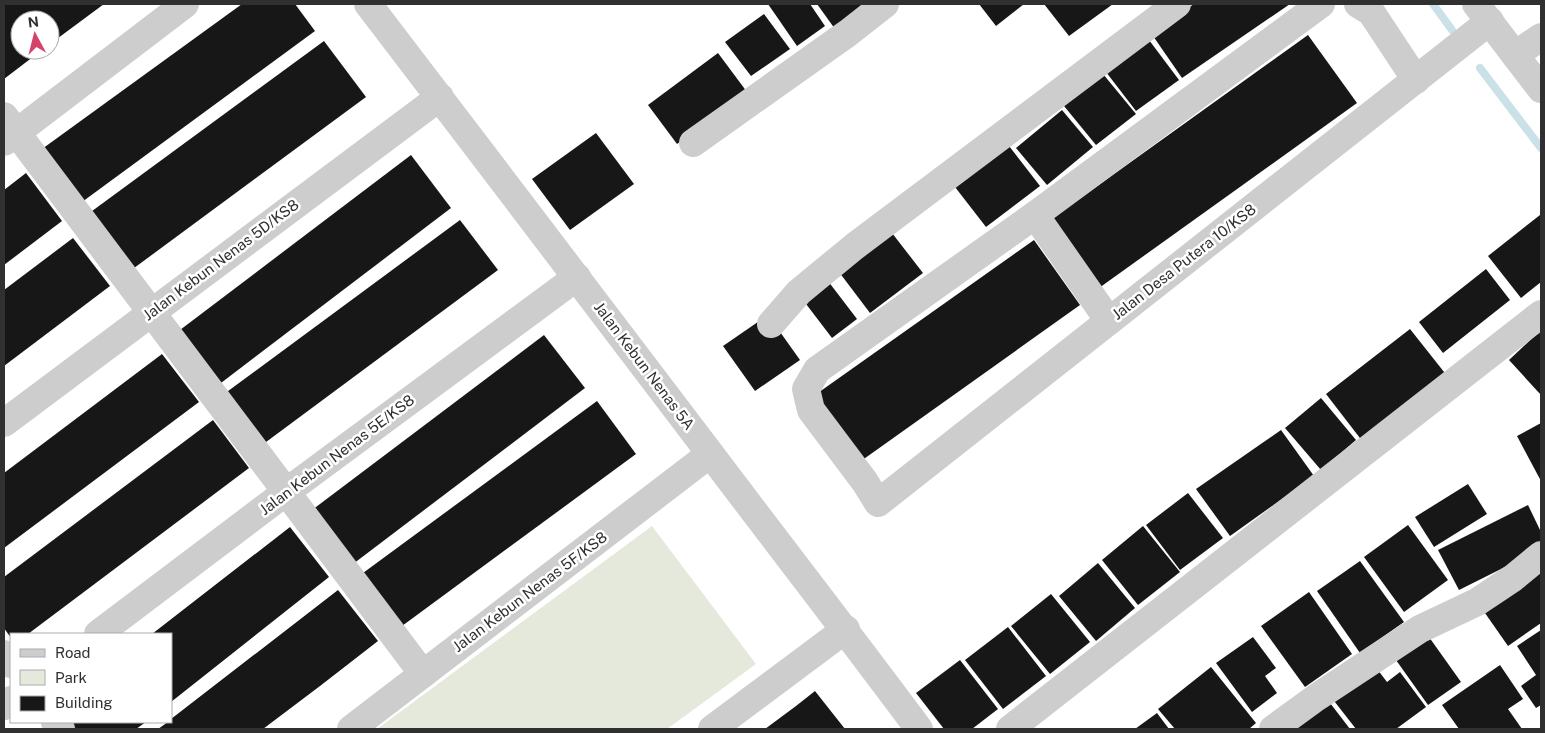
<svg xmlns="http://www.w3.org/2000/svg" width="1545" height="733" font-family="'Public Sans',sans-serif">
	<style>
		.green { fill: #e5e9dc }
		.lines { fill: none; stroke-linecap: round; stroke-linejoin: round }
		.stream { stroke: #cae2e7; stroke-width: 8 }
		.building { fill: #171717 }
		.minor { stroke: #cdcdcd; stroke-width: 28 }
		.labels { text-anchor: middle; stroke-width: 5; stroke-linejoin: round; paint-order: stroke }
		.street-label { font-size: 15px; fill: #303030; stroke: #fff }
	</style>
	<rect width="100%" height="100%" fill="#fff"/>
	<path class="green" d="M652,526L756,664L667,729H377Z"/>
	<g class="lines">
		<g class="stream">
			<path d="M1433,4L1452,30"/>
			<path d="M1480,68L1541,148"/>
		</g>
	</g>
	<g class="building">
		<path d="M4,4H104L50,44V20H20V50H42L4,79Z"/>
		<path d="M242,4H295L315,31L82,202L42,149Z"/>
		<path d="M768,4H810L825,26L797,46Z"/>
		<path d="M817,4H868L835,29Z"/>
		<path d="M979,4H1024L996,26Z"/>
		<path d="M1044,4H1113L1069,36Z"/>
		<path d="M1194,4H1290L1182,78L1151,33Z"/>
		<path d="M764,14L790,49L751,76L725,42Z"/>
		<path d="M1308,35L1357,103L1099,288L1050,220Z"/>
		<path d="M1149,40L1179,80L1136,111L1106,72Z"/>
		<path d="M324,41L366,97L130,271L88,214Z"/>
		<path d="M718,53L747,92L677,144L648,105Z"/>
		<path d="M1103,74L1136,114L1096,145L1064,106Z"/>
		<path d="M1062,110L1093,147L1047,185L1016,148Z"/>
		<path d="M596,133L634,184L570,230L532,179Z"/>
		<path d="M1009,146L1040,186L986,227L955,187Z"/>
		<path d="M411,155L451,208L217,386L176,333Z"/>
		<path d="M26,173L62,221L4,265V190Z"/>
		<path d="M1540,215L1541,282L1521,298L1488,256Z"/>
		<path d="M460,220L498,270L262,445L224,394Z"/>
		<path d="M892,233L923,273L870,313L839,272Z"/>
		<path d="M73,238L110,286L4,366V290Z"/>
		<path d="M1034,240L1080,305L861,461L815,395Z"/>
		<path d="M1486,269L1510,300L1443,353L1419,322Z"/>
		<path d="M828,281L857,319L832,338L803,300Z"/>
		<path d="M768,315L800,360L755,391L723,346Z"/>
		<path d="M1410,329L1448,377L1363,442L1326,394Z"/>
		<path d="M1541,330V395L1509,360Z"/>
		<path d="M544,335L585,388L353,564L312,510Z"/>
		<path d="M162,354L199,402L4,548V473Z"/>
		<path d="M1321,398L1356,440L1321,470L1285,428Z"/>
		<path d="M597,401L636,454L402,626L363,573Z"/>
		<path d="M213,420L249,468L28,634H11V638L4,628V577Z"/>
		<path d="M1541,423V481L1517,436Z"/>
		<path d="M1281,430L1314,476L1230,536L1196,489Z"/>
		<path d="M1468,484L1487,514L1434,547L1415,517Z"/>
		<path d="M1188,493L1223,538L1180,570L1146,525Z"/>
		<path d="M1528,505L1541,532V549L1459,590L1438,550Z"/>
		<path d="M1408,525L1448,580L1404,612L1364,557Z"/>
		<path d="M1143,526L1180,572L1138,605L1102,560Z"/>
		<path d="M290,527L329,577L171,702V634H152Z"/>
		<path d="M1541,559V623L1508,646L1478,603Z"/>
		<path d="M1360,561L1404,622L1360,653L1317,591Z"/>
		<path d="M1098,563L1135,608L1096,641L1059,596Z"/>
		<path d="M338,590L378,641L320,686L263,729H158L168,722H171V719Z"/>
		<path d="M1309,592L1352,654L1305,687L1261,626Z"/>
		<path d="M1051,594L1090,642L1050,674L1011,626Z"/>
		<path d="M1008,627L1046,676L1003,709L965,660Z"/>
		<path d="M1424,630L1461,682L1428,705L1391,653Z"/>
		<path d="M1541,630V705L1536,708L1521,686L1536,675L1517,646Z"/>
		<path d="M1253,637L1276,668L1265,676L1277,693L1252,712L1216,663Z"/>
		<path d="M960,660L998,709L972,729H944L916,693Z"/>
		<path d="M1374,665L1387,682L1400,672L1426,707L1396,729H1356L1331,697Z"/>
		<path d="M1500,665L1523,699L1508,709L1522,729H1459L1442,705Z"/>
		<path d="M1211,667L1256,723L1249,729H1175L1158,709Z"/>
		<path d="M815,691L845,729H765L796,706Z"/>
		<path d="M1327,699L1350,729H1285Z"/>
		<path d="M1157,713L1169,729H1135Z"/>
		<path d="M69,722H146L136,729H75Z"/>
	</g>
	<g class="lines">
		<g class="minor">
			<path d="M368,4C482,153 595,302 709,452C779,545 850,636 919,729"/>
			<path d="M1321,4L1035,215L817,370L806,389L811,410L865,482L878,503L1490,21"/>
			<path d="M1358,4L1371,12L1416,80"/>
			<path d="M1476,4L1541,89"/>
			<path d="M1515,55L1541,37"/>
			<path d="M4,116L423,674"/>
			<path d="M4,142L185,4"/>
			<path d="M693,143L848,33L885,4"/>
			<path d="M1035,215L1109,321"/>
			<path d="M771,324L799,292L855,246L1177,4"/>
			<path d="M4,423L440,97"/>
			<path d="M98,634L286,492L577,277"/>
			<path d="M4,654L11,664"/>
			<path d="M4,706L11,700"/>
			<path d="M55,722L61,729"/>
			<path d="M351,729L710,454"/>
			<path d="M712,729L846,629"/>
			<path d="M1010,729L1541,314"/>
			<path d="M1273,729L1317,697L1420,629L1477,602L1513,578L1541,555"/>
		</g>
	</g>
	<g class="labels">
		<g class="street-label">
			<text transform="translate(221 260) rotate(-37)" y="5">Jalan Kebun Nenas 5D/KS8</text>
			<text transform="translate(1184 262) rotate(-38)" y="5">Jalan Desa Putera 10/KS8</text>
			<text transform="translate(644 366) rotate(53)" y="5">Jalan Kebun Nenas 5A</text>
			<text transform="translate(337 455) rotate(-37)" y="5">Jalan Kebun Nenas 5E/KS8</text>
			<text transform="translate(530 592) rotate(-37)" y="5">Jalan Kebun Nenas 5F/KS8</text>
		</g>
	</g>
	<rect width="1545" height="733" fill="none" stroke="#303030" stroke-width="10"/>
	<rect x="10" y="633" width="162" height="90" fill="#ffffff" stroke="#acacac"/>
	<rect x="20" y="649" width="25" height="8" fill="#cdcdcd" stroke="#acacac"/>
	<text x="55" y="658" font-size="15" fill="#303030">Road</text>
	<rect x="20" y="670" width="25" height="15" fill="#e5e9dc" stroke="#acacac"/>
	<text x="55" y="683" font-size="15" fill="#303030">Park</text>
	<rect x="20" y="696" width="25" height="15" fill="#171717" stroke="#acacac"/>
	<text x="55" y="708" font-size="15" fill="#303030">Building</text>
	<g transform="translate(35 35) rotate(353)"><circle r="24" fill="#ffffff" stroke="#acacac"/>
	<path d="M0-4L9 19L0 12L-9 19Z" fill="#d6436a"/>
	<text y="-8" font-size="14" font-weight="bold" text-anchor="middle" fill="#303030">N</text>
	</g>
</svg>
